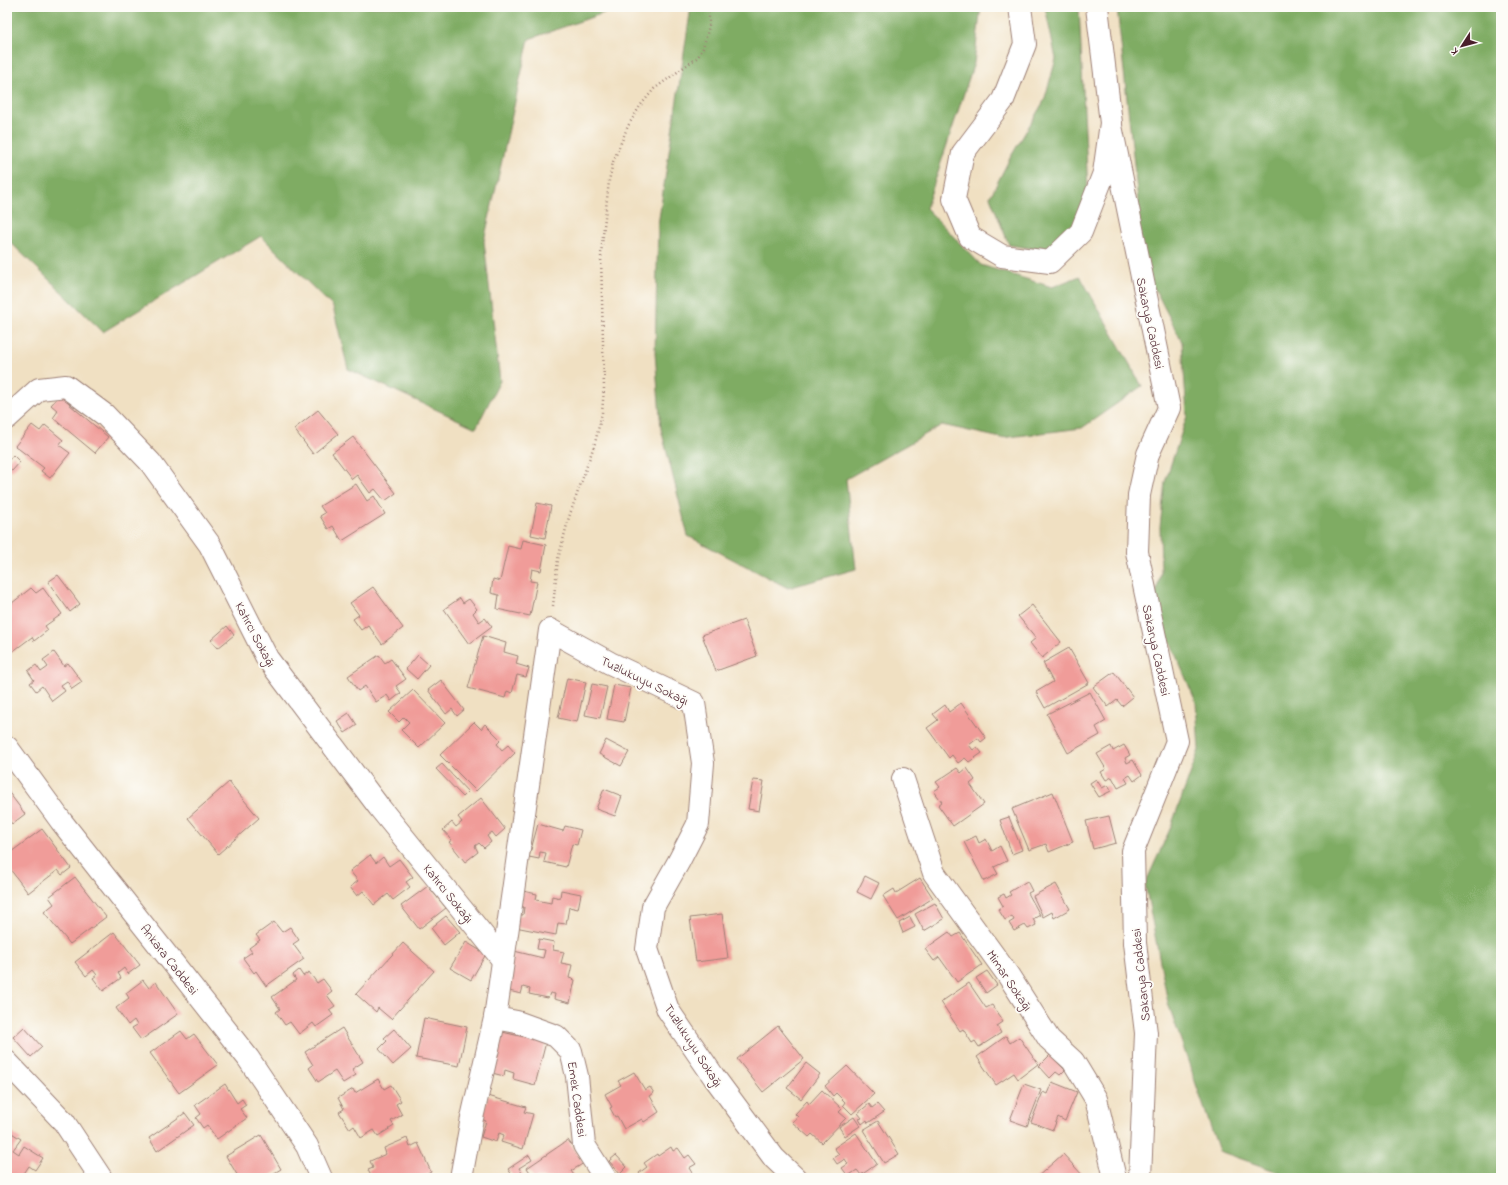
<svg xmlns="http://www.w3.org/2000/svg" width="1508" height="1185" font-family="'Indie Flower',sans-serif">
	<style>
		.forest { fill: #7fac64; stroke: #646648 }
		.building { fill: #f09c99 }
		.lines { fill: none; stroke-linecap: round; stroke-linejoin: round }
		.minor-casing { stroke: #9d8076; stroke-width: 24 }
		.tertiary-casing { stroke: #9d8076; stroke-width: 24 }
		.path { stroke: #9d8076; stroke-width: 2.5; stroke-dasharray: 1 3; stroke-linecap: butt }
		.minor { stroke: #fff; stroke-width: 22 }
		.tertiary { stroke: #fff; stroke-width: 22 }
		.labels { text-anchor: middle; stroke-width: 3.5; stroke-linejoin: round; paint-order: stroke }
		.street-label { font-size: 13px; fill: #4a1f2b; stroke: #fdfcf7 }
	</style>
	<rect width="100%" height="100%" fill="#fdfcf7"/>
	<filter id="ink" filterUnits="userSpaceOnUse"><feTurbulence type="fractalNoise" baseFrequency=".025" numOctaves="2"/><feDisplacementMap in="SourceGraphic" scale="8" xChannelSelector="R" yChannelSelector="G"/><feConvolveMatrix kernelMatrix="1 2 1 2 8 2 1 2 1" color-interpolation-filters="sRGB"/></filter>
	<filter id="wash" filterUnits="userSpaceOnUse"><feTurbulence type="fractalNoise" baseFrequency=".012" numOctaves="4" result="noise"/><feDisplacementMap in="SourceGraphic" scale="16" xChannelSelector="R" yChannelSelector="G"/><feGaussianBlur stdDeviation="0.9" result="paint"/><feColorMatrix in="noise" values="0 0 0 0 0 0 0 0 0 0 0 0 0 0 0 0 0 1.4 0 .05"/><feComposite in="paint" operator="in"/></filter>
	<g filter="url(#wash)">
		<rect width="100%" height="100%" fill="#f0e0c2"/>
		<g class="forest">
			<path d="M7,7H621L529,39L484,241L500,381L476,428L348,369L333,307L261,236L103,332L7,239Z"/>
			<path d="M691,7H981L974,63L926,208L981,265L1052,287L1080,276L1142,386L1082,428L1001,438L942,425L846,479L856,569L788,588L688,536L661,429L655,353L658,225Z"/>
			<path d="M1045,7H1079L1088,192L1080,231L1057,252L1009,245L990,197L1010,158L1044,101L1056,59Z"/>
			<path d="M1117,7H1501V1178H1295L1219,1151L1168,1003L1145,884L1170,829L1199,750L1196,702L1165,630L1153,606L1161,572L1160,527L1165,482L1187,416L1182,342L1159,297L1137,259L1138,201Z"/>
		</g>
		<g id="blocks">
			<g class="building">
				<path d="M63,392L72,400L69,404L108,437L95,453L53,418L58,411L51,405Z"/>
				<path d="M318,410L338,434L313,454L294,429Z"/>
				<path d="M32,425L40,431L45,425L63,440L59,445L70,453L50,478L41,471L44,468L15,446Z"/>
				<path d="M353,437L396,493L385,501L375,489L370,493L357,475L352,479L332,453Z"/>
				<path d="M13,455L20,462L12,471L7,468V462Z"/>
				<path d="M356,484L367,501L374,496L385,514L342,541L333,526L328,529L320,516L325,513L320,506Z"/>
				<path d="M537,503L551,506L545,538L531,535Z"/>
				<path d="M523,540L546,545L541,571L532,569L530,581L537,582L530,616L497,609L499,595L491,593L493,579L500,581L508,546L521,549Z"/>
				<path d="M58,575L80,604L70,612L48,582Z"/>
				<path d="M373,587L403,628L382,644L368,625L361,630L353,619L359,615L350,603Z"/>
				<path d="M31,588L36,593L43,588L62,614L45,626L48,630L34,641L32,637L12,652L7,645V607Z"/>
				<path d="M460,598L463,603L469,599L477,609L473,613L479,622L485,618L492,627L469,644L444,609Z"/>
				<path d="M1032,605L1061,642L1042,658L1030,643L1036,638L1018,616Z"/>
				<path d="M744,620L757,656L716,671L702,635Z"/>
				<path d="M227,626L234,635L218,648L211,640Z"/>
				<path d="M483,636L506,643L504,652L518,656L516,664L529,668L526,677L517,675L512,693L507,691L505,698L468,688Z"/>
				<path d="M1069,648L1089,683L1045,708L1036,692L1053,682L1043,663Z"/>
				<path d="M54,652L64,666L68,663L82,682L72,689L67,681L61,685L65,691L52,701L42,686L36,691L30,683L34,680L28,671L36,665L41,672L48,667L43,660Z"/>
				<path d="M379,655L385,663L391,659L406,679L396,686L401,693L391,701L387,695L376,702L365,686L358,691L348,676Z"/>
				<path d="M418,655L429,665L417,679L406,669Z"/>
				<path d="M1114,672L1133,697L1122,706L1117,700L1108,707L1093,687Z"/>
				<path d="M567,678L586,682L577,722L558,718Z"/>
				<path d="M441,680L464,710L457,716L452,709L446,714L428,690Z"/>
				<path d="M592,684L607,687L600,718L585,715Z"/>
				<path d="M614,685L631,688L624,722L607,719Z"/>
				<path d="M413,690L445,723L419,748L401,730L409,722L404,717L399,722L389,712Z"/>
				<path d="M1090,692L1106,721L1096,727L1100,735L1068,753L1047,714Z"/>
				<path d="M961,703L986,738L981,742L978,738L969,745L973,750L977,747L982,753L969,762L965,758L958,763L952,755L949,758L927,728L938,720L933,714L945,705L949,712Z"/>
				<path d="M349,713L357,725L345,733L337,721Z"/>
				<path d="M474,722L481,729L485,724L501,740L497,744L502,750L508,745L515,753L476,791L440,755Z"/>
				<path d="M606,740L629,752L621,766L599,754Z"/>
				<path d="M1124,745L1130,755L1125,758L1127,763L1133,760L1142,775L1134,781L1130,775L1125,778L1128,783L1118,788L1112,777L1106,780L1101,772L1106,769L1097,754L1111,746L1113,751Z"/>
				<path d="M442,764L468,792L463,797L436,769Z"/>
				<path d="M957,768L961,773L967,768L975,780L970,784L984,804L953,826L938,805L942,802L934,791L940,787L936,782Z"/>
				<path d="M1096,779L1102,788L1108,785L1111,791L1099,797L1090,783Z"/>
				<path d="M753,780L764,781L759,811L748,809Z"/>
				<path d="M229,782L259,818L218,854L188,818Z"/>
				<path d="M604,789L622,796L615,816L596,809Z"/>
				<path d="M7,790L25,814L12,824L9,820L7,821Z"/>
				<path d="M1053,792L1073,842L1049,852L1046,844L1029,850L1012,809Z"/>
				<path d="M481,798L505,829L496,837L492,832L487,836L491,842L484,848L479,843L475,846L478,852L465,862L449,842L452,840L443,830L452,822L456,827L462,822L458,817Z"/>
				<path d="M1109,816L1116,843L1093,849L1086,821Z"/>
				<path d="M1009,817L1022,850L1012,854L1000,820Z"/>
				<path d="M538,824L563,831L565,826L581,830L577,845L572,844L566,867L544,862L546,853L540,852L539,859L529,857Z"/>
				<path d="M42,829L71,868L62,875L58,870L28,893L7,865V855Z"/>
				<path d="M976,836L979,843L986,839L992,851L1000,846L1007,861L994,867L998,874L984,881L964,842Z"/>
				<path d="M370,855L376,863L383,857L389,866L399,859L413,877L406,882L410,887L393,900L388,894L374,905L363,891L357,896L350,887L358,881L350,871Z"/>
				<path d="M865,876L879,883L871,899L857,892Z"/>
				<path d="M75,877L106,917L70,944L44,912L54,904L49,897Z"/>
				<path d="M920,878L933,898L898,920L883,896L894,889L896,893Z"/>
				<path d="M1027,881L1032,891L1028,893L1040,915L1033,919L1036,925L1028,929L1025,925L1014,931L1009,923L1014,920L1012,916L1005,920L998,909L1003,906L998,897L1004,894L1006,898L1011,895L1009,892Z"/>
				<path d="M1056,884L1070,909L1054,918L1052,912L1043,917L1033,896Z"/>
				<path d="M428,886L446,908L419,929L401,906Z"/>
				<path d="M561,890L581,894L578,909L569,907L566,924L558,923L556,935L515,927L517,915H523L524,907H520L523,891L537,894L536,900L551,903L552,896L560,898Z"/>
				<path d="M935,903L944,919L924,931L915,914Z"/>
				<path d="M722,914L728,958L696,962L690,918Z"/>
				<path d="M446,916L460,932L444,945L431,928Z"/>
				<path d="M910,917L915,927L903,933L899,923Z"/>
				<path d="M274,922L282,932L290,927L299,940L293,944L304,959L266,986L256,971L254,973L243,958L252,952L249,948L260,940L256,935Z"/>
				<path d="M114,932L140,965L128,974L124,968L118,973L121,978L103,991L93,978L97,975L93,970L86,976L75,962Z"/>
				<path d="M949,932L953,937L960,933L982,965L957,982L939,957L934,961L925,949Z"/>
				<path d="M539,939L554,942L553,950L564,952L561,963L572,965L569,978L575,980L570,1003L554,999L555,994L550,993L548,998L529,994L530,989L523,987L521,994L505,990L514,951L543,958L545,950L537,949Z"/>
				<path d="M466,942L486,954L471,980L450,968Z"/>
				<path d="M403,943L434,971L391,1019L378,1008L376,1012L356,994Z"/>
				<path d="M299,970L303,976L309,972L317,983L323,979L332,991L327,995L335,1006L329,1010L333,1015L316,1027L313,1023L299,1034L290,1022L285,1025L276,1012L280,1009L272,997L296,980L293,975Z"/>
				<path d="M987,971L997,985L986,993L976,978Z"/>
				<path d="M143,980L149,988L156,982L178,1014L141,1040L132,1028L137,1025L134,1020L128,1025L116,1008L129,998L126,993Z"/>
				<path d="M969,983L986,1008L992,1005L1003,1022L997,1026L1001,1033L979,1047L975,1041L972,1043L963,1029L960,1031L941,1002Z"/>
				<path d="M424,1018L467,1027L459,1066L416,1058Z"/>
				<path d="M778,1026L804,1059L763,1092L737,1059Z"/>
				<path d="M24,1027L42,1047L31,1057L13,1037Z"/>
				<path d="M342,1028L363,1062L352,1069L356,1075L343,1083L335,1071L318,1082L309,1068L313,1065L305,1052Z"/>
				<path d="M394,1029L411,1049L393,1065L379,1049L387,1041L384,1038Z"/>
				<path d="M181,1031L187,1039L194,1034L218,1065L179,1093L150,1053Z"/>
				<path d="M502,1032L546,1042L535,1085L513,1079L514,1073L505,1070L504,1076L492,1073Z"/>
				<path d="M1006,1036L1010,1043L1019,1037L1038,1064L1018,1079L1014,1073L996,1085L977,1057Z"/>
				<path d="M1050,1055L1065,1070L1060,1075L1056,1072L1050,1078L1039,1066Z"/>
				<path d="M806,1063L820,1074L801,1099L787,1088Z"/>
				<path d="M847,1066L874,1094L852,1114L843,1105L845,1102L836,1093L833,1096L825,1086Z"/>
				<path d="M634,1072L645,1090L650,1087L654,1093L650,1096L659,1112L644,1122L642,1119L624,1129L617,1116L615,1117L610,1108L612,1107L605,1094L621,1085L618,1081Z"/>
				<path d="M378,1079L384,1089L391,1085L401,1101L396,1104L402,1115L391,1121L394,1126L378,1136L374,1130L361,1138L354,1126L350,1129L339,1112L344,1109L338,1098L353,1089L355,1093Z"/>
				<path d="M1052,1082L1077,1092L1065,1121L1058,1117L1053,1130L1031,1122L1043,1092L1047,1094Z"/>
				<path d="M225,1084L237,1103L242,1099L246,1105L240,1109L247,1118L217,1139L207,1125L203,1128L196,1118L201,1114L195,1105Z"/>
				<path d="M1024,1084L1041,1090L1027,1126L1010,1120Z"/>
				<path d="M822,1090L842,1109L839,1112L846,1118L822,1143L812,1134L809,1137L792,1122L798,1117L795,1114L807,1101L809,1104Z"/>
				<path d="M488,1096L526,1107L524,1112L533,1114L523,1149L501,1142L504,1135L499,1133L496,1142L481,1137L486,1121L481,1119Z"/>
				<path d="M869,1104L872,1108L877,1104L884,1112L868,1123L867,1120L862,1124L859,1119L862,1118L858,1113Z"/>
				<path d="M185,1113L194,1125L157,1151L149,1138Z"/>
				<path d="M854,1117L860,1126L845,1136L839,1127Z"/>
				<path d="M878,1121L899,1154L884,1163L863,1130Z"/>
				<path d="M7,1130L21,1139L13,1150L19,1154L24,1146L43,1158L35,1170L29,1166L21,1178H13L7,1174Z"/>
				<path d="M856,1133L877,1164L861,1175L857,1170L848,1176L842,1168L848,1164L845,1159L837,1164L833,1158L839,1154L834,1148Z"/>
				<path d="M261,1135L281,1169L266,1178H239L226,1156Z"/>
				<path d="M407,1138L410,1147L418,1143L431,1172L424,1176L425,1178H372L368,1170L373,1168L370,1161L386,1154L384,1148Z"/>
				<path d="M568,1140L584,1163L571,1171L576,1178H534L527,1168Z"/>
				<path d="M671,1147L673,1151L678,1148L685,1158L689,1155L696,1164L689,1168L694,1176L692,1178H642L639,1173L647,1167L644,1163L657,1154L658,1156Z"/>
				<path d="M1063,1154L1085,1178H1036Z"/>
				<path d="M529,1155L532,1160L519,1168L525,1178H514L508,1169Z"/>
				<path d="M616,1155L627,1167L620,1174L609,1161Z"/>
			</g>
		</g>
	</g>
	<g filter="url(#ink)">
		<use href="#blocks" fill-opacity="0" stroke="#9d8076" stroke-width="1"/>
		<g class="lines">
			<defs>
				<g id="minor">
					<path d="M1111,126L1169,408L1148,454L1139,495L1137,552L1177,741L1133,851L1135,943L1146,1033L1140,1178"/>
					<path d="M7,418L39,389L66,386L105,415L150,462L210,545L267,658L379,807L503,960"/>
					<path d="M903,779L934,873L1008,975L1049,1039L1073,1061L1096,1099L1115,1178"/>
					<path d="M495,1018L517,1022L556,1036L571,1051L577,1076L584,1145L605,1178"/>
					<path d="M7,1062L64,1122L101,1178"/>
					<path d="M461,1178L472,1118L495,1018L550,630L610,663L694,703L703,763L698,824L679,861L653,907L647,949L668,1010L714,1077L774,1158L795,1178"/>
				</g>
				<g id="tertiary">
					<path d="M1020,7L1025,44L1003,100L963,153L954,199L970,237L1002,256L1050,262L1081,232L1104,173L1111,123L1097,7"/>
					<path d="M7,747L61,821L248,1058L307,1146L321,1178"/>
				</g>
			</defs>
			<use href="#minor" class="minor-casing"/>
			<use href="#tertiary" class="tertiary-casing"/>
			<path class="path" d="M553,606L558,559L569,517L595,443L602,413L604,388L601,254L609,181L613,162L628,126L640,106L654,89L698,57L703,48L709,26V14L707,7"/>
			<use href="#minor" class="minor"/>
			<use href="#tertiary" class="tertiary"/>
		</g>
	</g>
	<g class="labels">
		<g class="street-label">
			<text transform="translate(1151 323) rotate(78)" y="5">Sakarya Caddesi</text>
			<text transform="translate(256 634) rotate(62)" y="5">Katırcı Sokağı</text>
			<text transform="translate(1157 650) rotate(78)" y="5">Sakarya Caddesi</text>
			<text transform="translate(645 680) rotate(26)" y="5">Tuzlukuyu Sokağı</text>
			<text transform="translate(449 893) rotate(51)" y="5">Katırcı Sokağı</text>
			<text transform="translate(170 959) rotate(52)" y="5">Ankara Caddesi</text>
			<text transform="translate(1140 975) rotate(-96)" y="5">Sakarya Caddesi</text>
			<text transform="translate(1010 980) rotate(56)" y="5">Mimar Sokağı</text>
			<text transform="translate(694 1045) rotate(57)" y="5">Tuzlukuyu Sokağı</text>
			<text transform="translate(578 1099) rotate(82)" y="5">Emek Caddesi</text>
		</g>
	</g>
	<rect width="1508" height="1185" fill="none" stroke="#fdfcf7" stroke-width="24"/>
	<g transform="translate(1462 46) rotate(234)" stroke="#fdfcf7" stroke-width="3" paint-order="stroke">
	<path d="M0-3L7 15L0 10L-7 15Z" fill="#4a1f2b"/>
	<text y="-6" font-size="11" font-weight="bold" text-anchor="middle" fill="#4a1f2b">K</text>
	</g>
</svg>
